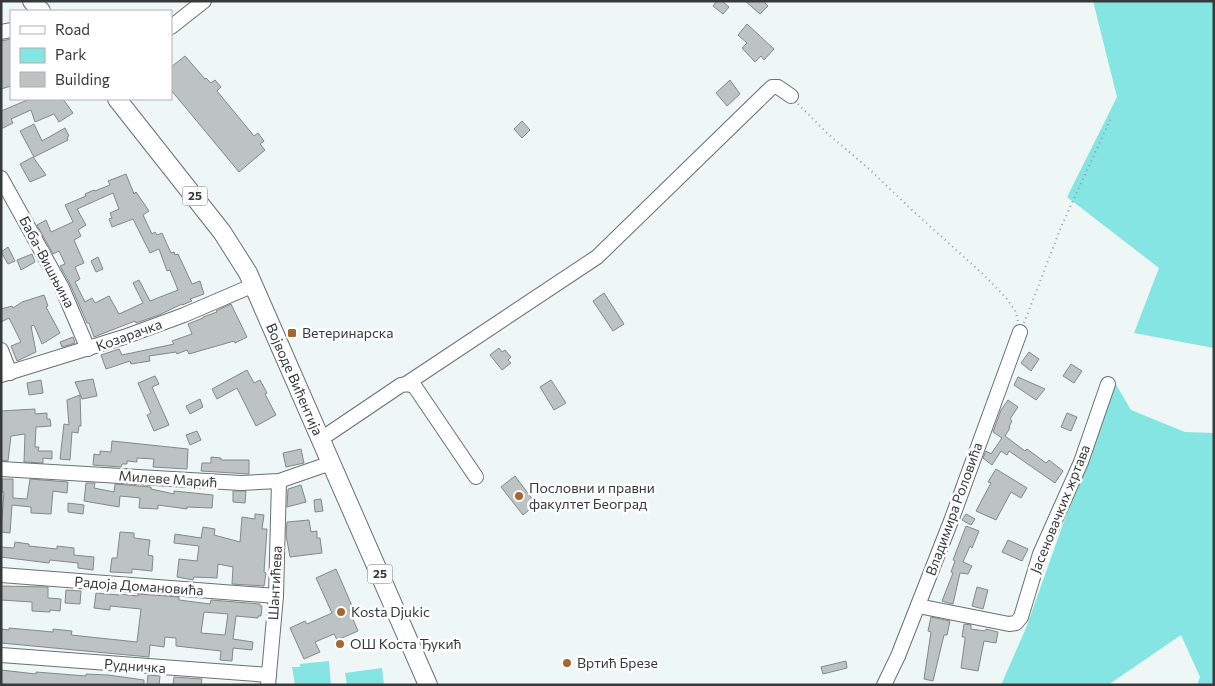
<svg xmlns="http://www.w3.org/2000/svg" width="1215" height="686" font-family="Commissioner,sans-serif">
	<style>
		.green { fill: #85e5e2 }
		.building { fill: #bcc3c2; stroke: #838989; fill-rule: evenodd }
		.lines { fill: none; stroke-linecap: round; stroke-linejoin: round }
		.minor-casing { stroke: #6a7170; stroke-width: 16 }
		.major-casing { stroke: #6a7170; stroke-width: 20 }
		.path { stroke: #979c9c; stroke-width: 2; stroke-dasharray: 1 4; stroke-linecap: butt }
		.minor { stroke: #fff; stroke-width: 14 }
		.major { stroke: #fff; stroke-width: 18 }
		.poi-dot { fill: #a76532; stroke: #fff; stroke-width: 2 }
		.labels { text-anchor: middle; stroke-width: 5; stroke-linejoin: round; paint-order: stroke }
		.shield { fill: #fff; stroke: #737575; stroke-width: 1 }
		.shield-label { font-size: 12px; font-weight: bold; fill: #373a3a }
		.street-label { font-size: 14px; fill: #373a3a; stroke: #fff }
		.poi-label { font-size: 14px; fill: #373a3a; stroke: #fff; text-anchor: start }
	</style>
	<rect width="100%" height="100%" fill="#eff6f6"/>
	<g class="green">
		<path d="M1093,1H1214V348L1134,333L1159,268L1067,197L1117,97Z"/>
		<path d="M1114,381L1131,410L1185,432L1214,433V685H1197L1200,677L1181,635L1108,685H1001L1026,628Z"/>
		<path d="M329,661L331,685H295L292,667H300V664Z"/>
		<path d="M382,668L384,685H347L345,673Z"/>
	</g>
	<g class="building">
		<path d="M717,1H722L729,7L723,14L713,6Z"/>
		<path d="M745,1H763L768,6L760,14Z"/>
		<path d="M747,24L774,49L764,60L761,56L755,62L742,48L747,43L738,35Z"/>
		<path d="M11,39V86L1,89V41Z"/>
		<path d="M185,56L205,79L206,78L211,83L215,80L221,87L217,91L254,136L258,133L264,141L260,144L265,150L239,172L171,90V67Z"/>
		<path d="M730,80L740,94L727,106L716,93Z"/>
		<path d="M30,99H63L73,113L59,122L54,114L35,122L31,110L11,119L13,123L1,129V111Z"/>
		<path d="M522,121L530,130L522,138L514,129Z"/>
		<path d="M34,124L42,141L65,128L69,136L67,137L68,140L34,157L20,131Z"/>
		<path d="M33,157L46,175L30,182L20,164Z"/>
		<path d="M126,174L134,194L136,192L149,211L143,215L152,234L155,232L157,235L162,233L171,253L174,252L175,255L178,254L192,284L200,281L204,294L190,299L192,301L182,305V304L159,315L136,323L135,321L94,337L89,323H87L70,284L60,266L65,264L59,251L53,254L37,225L46,220L51,232L73,222L65,205L86,196L85,194L94,190L95,191L110,185L108,181ZM113,193L119,209L110,213L112,218L109,219L112,227L133,219L150,253L159,249L167,271L170,270L178,290L150,301L139,280L133,283L143,303L119,314L109,296L95,303L92,298L85,302L75,282L80,279L75,267L84,263L74,240L81,236L78,230L86,225L77,209Z"/>
		<path d="M8,247L15,261L8,264L1,252Z"/>
		<path d="M32,254L35,262L21,270L17,260Z"/>
		<path d="M98,257L103,269L96,272L91,261Z"/>
		<path d="M604,293L624,324L613,331L593,301Z"/>
		<path d="M44,295L48,306L46,307L60,333L42,344L34,325L31,326L36,352L17,361L11,346L21,342L9,318L1,322V309L12,306L13,308L22,302Z"/>
		<path d="M231,304L247,337L235,343L234,341L189,354L187,350L177,354L176,352L149,356L150,361L131,364L130,361L106,369L101,355L119,349L122,355L174,344L172,341L192,334L188,324L203,318V317L217,312L216,311Z"/>
		<path d="M73,337L75,343L62,347L60,342Z"/>
		<path d="M499,348L502,352L505,350L511,357L508,360L511,363L502,370L490,355Z"/>
		<path d="M1029,352L1039,359L1031,371L1021,363Z"/>
		<path d="M1071,364L1082,371L1074,383L1063,376Z"/>
		<path d="M247,370L254,383L260,380L267,393L265,394L276,415L256,426L237,388L217,399L212,389Z"/>
		<path d="M155,376L159,384L152,387L169,425L154,431L147,415L151,413L138,383Z"/>
		<path d="M1018,377L1045,389L1036,400L1014,385Z"/>
		<path d="M93,379L97,396L82,399L75,382Z"/>
		<path d="M41,380L43,393L29,395L27,383Z"/>
		<path d="M551,380L566,403L554,410L540,387Z"/>
		<path d="M80,395L81,426H79L78,433L72,432L70,460L60,459L64,424L69,425L67,400Z"/>
		<path d="M200,399L203,407L190,414L186,406Z"/>
		<path d="M1008,400L1018,407L1010,419L1012,421L1009,427L1010,428L1005,436L1025,451L1027,449L1046,463L1049,460L1063,471L1055,483L1009,451L1007,455L1001,451L992,465L983,458L986,451L991,454L1002,438L993,432L1001,410Z"/>
		<path d="M35,409V414L47,413V419H50L51,426L36,427L35,447H39L38,451H52V459L43,458V463L24,462L25,434L11,436L8,461L1,460V411Z"/>
		<path d="M1067,413L1077,417L1071,431L1061,427Z"/>
		<path d="M197,431L201,440L190,445L186,435Z"/>
		<path d="M112,441L188,449L187,469L153,467L154,459L137,458V462L127,461V464H122L121,467L93,465L94,454L100,455V451L111,452Z"/>
		<path d="M301,449L304,463L286,467L283,453Z"/>
		<path d="M211,457L221,458V460H249V474L201,471L202,463H211Z"/>
		<path d="M996,469L1027,488L1021,498L1011,492L996,520L976,511L991,483L988,482Z"/>
		<path d="M515,476L536,504L523,515L501,487Z"/>
		<path d="M2,479H13V498L27,499L30,479L68,482L67,493L53,491L51,514L31,513V507L12,505L10,533L1,532L4,492H2Z"/>
		<path d="M86,483H95L94,488L114,492L115,484L151,487V489L174,494V491L213,495L212,508L187,507V509L158,505V509L139,508L140,498L120,496L119,507L84,501Z"/>
		<path d="M301,485L306,502L287,507L288,489Z"/>
		<path d="M233,491H246L245,503L233,502Z"/>
		<path d="M321,499L323,511L315,512L314,500Z"/>
		<path d="M68,503L84,505L83,514L68,512Z"/>
		<path d="M255,514L264,515L262,529H267L264,572L266,573L264,586L232,584L233,567L218,564L217,578L194,577L193,580L177,577L179,559L197,561L199,546L174,543L175,534L201,538L203,527L215,529L214,535L240,542L242,517L255,519Z"/>
		<path d="M966,514L975,519L971,525L962,520Z"/>
		<path d="M309,520L311,532L317,531V538H320L322,553L290,557L286,535L287,522Z"/>
		<path d="M966,526L979,531L972,548L970,546L963,562L972,566L968,574L960,573L953,604L945,602L942,601L953,573L951,572L955,561L953,560Z"/>
		<path d="M120,532L134,533V538L150,540L148,555L153,556L152,571L132,569V573L110,572L112,558H117Z"/>
		<path d="M1008,540L1028,549L1022,561L1002,552Z"/>
		<path d="M15,542L29,544V546L57,549V546L74,548V555L94,557L93,570L78,568V563L50,560L49,563L1,557V547L14,548Z"/>
		<path d="M336,569L353,608L349,610L358,631L337,640L334,634L315,642L320,652L304,659L290,628L305,621L307,624L332,613L316,578Z"/>
		<path d="M1,586L48,587V598L61,599L60,611L50,610V612L32,611V602L1,600Z"/>
		<path d="M977,587L988,590L983,609L972,606Z"/>
		<path d="M66,590L81,591L80,604L65,603Z"/>
		<path d="M96,593L119,595V594L138,596V594L179,597V600L210,604L211,600L260,604V606H262L261,616H258V618L236,616L233,639L253,642L252,650L233,648L232,661L220,660L221,651L176,646V638L165,637L164,647L150,645L149,657L1,643V629L9,630V628L53,632V629L72,631L71,635L137,642L141,609L110,606V610L94,608ZM204,612L228,614L225,635L201,633Z"/>
		<path d="M931,617L950,621L947,635H944L933,681L924,679L931,632L928,631Z"/>
		<path d="M964,624L971,625V629L985,631L986,629L998,632L996,643L984,641L978,671L961,668L965,639V637H962Z"/>
		<path d="M846,661L847,668L823,674L821,667Z"/>
		<path d="M1,670L36,674V672L86,676V674L108,675L144,680V685H1Z"/>
		<path d="M148,675L160,676L159,685H147Z"/>
		<path d="M174,677L202,679L201,685H173Z"/>
	</g>
	<g class="lines">
		<defs>
			<g id="minor">
				<path d="M171,27L204,1"/>
				<path d="M1,32L11,30"/>
				<path d="M1,178L62,288L88,349"/>
				<path d="M1,350L10,373"/>
				<path d="M1,375L124,337L184,315L254,285"/>
				<path d="M406,384L597,257L772,87H778L791,96"/>
				<path d="M321,439L401,385L409,384L415,387L476,477"/>
				<path d="M1,469L241,483L279,481L331,463"/>
				<path d="M1,575L276,596"/>
				<path d="M918,606L1009,624L1016,623L1021,617L1040,554L1081,462L1108,384"/>
				<path d="M1,655L269,675"/>
				<path d="M268,685L276,596L279,481"/>
				<path d="M884,685L898,656L951,521L1020,332"/>
			</g>
			<g id="major">
				<path d="M32,1L41,11"/>
				<path id="s1" d="M117,99L222,232L248,273L428,685"/>
			</g>
		</defs>
		<use href="#minor" class="minor-casing"/>
		<use href="#major" class="major-casing"/>
		<g class="path">
			<path d="M798,104L828,134L867,167L912,210L985,276L1007,299L1016,312L1018,322"/>
			<path d="M1024,323L1061,227L1111,118"/>
		</g>
		<use href="#minor" class="minor"/>
		<use href="#major" class="major"/>
	</g>
	<g class="poi-dot">
		<rect x="287" y="328" width="10" height="10" rx="2.5"/>
		<circle cx="519" cy="496" r="5"/>
		<circle cx="341" cy="612" r="5"/>
		<circle cx="340" cy="644" r="5"/>
		<circle cx="567" cy="663" r="5"/>
	</g>
	<g class="labels">
		<g class="shield">
			<rect x="182.5" y="186.5" width="25" height="19" rx="4"/>
			<rect x="367.5" y="564.5" width="25" height="19" rx="4"/>
		</g>
		<g class="shield-label">
			<text x="195" y="200">25</text>
			<text x="380" y="578">25</text>
		</g>
		<g class="street-label">
			<text transform="translate(47 262) rotate(62)" y="5">Баба-Вишњина</text>
			<text transform="translate(129 335) rotate(-20)" y="5">Козарачка</text>
			<text dy="5" stroke="none"><textPath href="#s1" startOffset="334">Војводе Вићентија</textPath></text>
			<text transform="translate(168 479) rotate(4)" y="5">Милеве Марић</text>
			<text transform="translate(954 509) rotate(-70)" y="5">Владимира Роловића</text>
			<text transform="translate(1060 509) rotate(-68)" y="5">Јасеновачких жртава</text>
			<text transform="translate(275 583) rotate(-87)" y="5">Шантићева</text>
			<text transform="translate(139 586) rotate(4)" y="5">Радоја Домановића</text>
			<text transform="translate(135 666) rotate(4)" y="5">Рудничка</text>
		</g>
		<g class="poi-label">
			<text x="302" y="338">Ветеринарска</text>
			<text x="529" y="493">Пословни и правни<tspan x="529" dy="16">факултет Београд</tspan></text>
			<text x="351" y="617">Kosta Djukic</text>
			<text x="350" y="649">ОШ Коста Ђукић</text>
			<text x="577" y="668">Вртић Брезе</text>
		</g>
	</g>
	<rect width="1215" height="686" fill="none" stroke="#373a3a" stroke-width="5"/>
	<rect x="10" y="10" width="162" height="90" fill="#ffffff" stroke="#afb0b0"/>
	<rect x="20" y="26" width="25" height="8" fill="#ffffff" stroke="#afb0b0"/>
	<text x="55" y="35" font-size="15" fill="#373a3a">Road</text>
	<rect x="20" y="48" width="25" height="15" fill="#85e5e2" stroke="#afb0b0"/>
	<text x="55" y="60" font-size="15" fill="#373a3a">Park</text>
	<rect x="20" y="72" width="25" height="15" fill="#bcc3c2" stroke="#afb0b0"/>
	<text x="55" y="85" font-size="15" fill="#373a3a">Building</text>
</svg>
